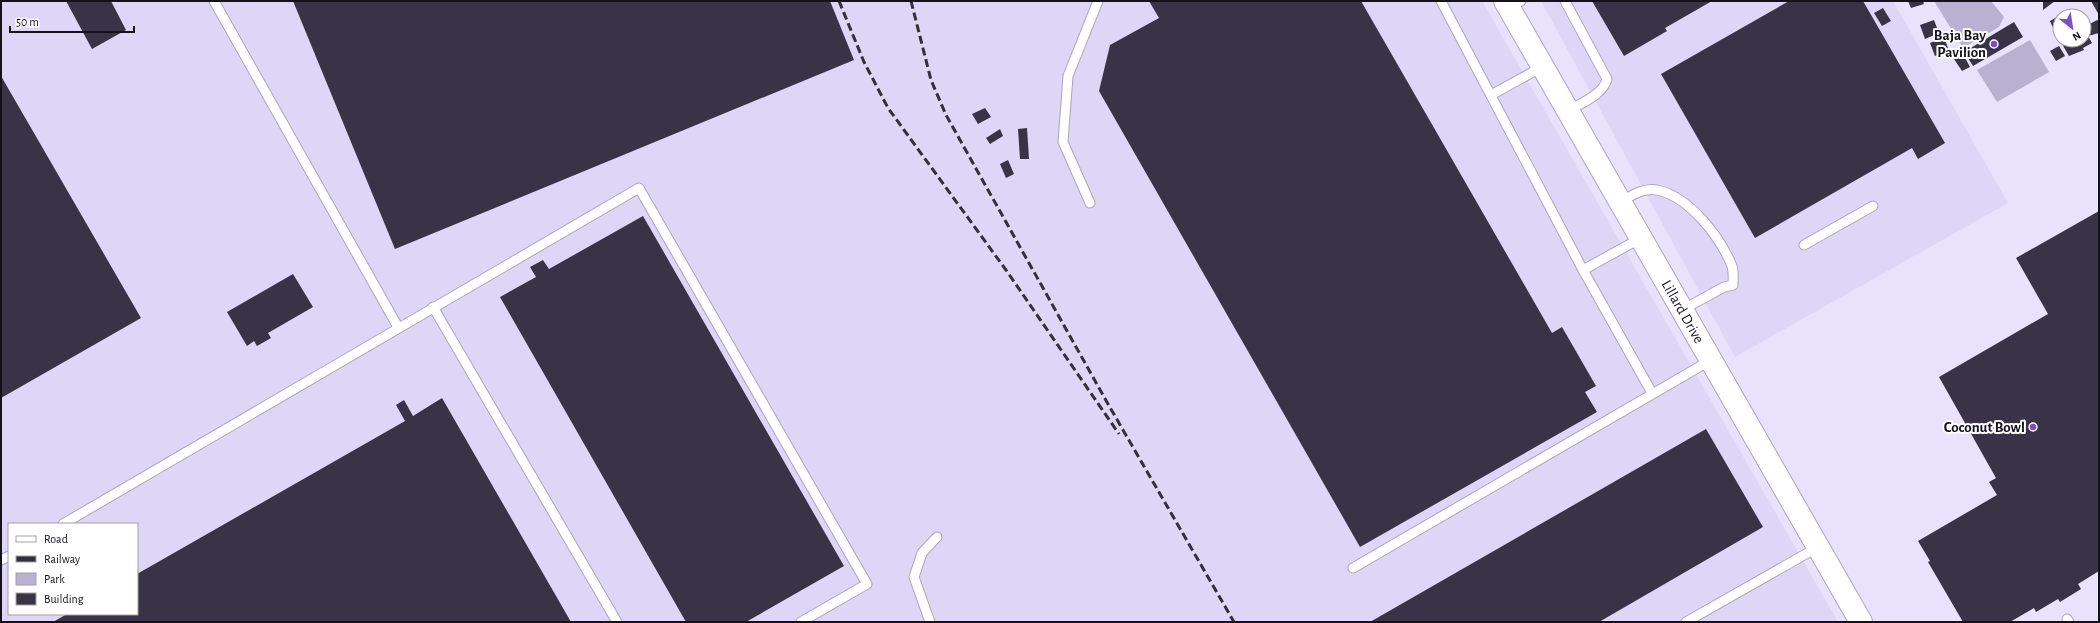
<svg xmlns="http://www.w3.org/2000/svg" width="2100" height="623" font-family="'Alegreya Sans',sans-serif">
	<style>
		.built { fill: #ded6f7; fill-rule: evenodd }
		.green { fill: #b8b1d0 }
		.building { fill: #383347 }
		.lines { fill: none; stroke-linecap: round; stroke-linejoin: round }
		.lane-casing { stroke: #aaa5bd; stroke-width: 11 }
		.secondary-casing { stroke: #aaa5bd; stroke-width: 24 }
		.lane { stroke: #fff; stroke-width: 9 }
		.secondary { stroke: #fff; stroke-width: 22 }
		.rail { stroke: #32303b; stroke-width: 3; stroke-dasharray: 8 4; stroke-linecap: butt }
		.poi-dot { fill: #7a4ec7; stroke: #fff; stroke-width: 1.5 }
		.labels { text-anchor: middle; stroke-width: 4; stroke-linejoin: round; paint-order: stroke }
		.poi-label { font-size: 15px; font-weight: bold; fill: #13111a; stroke: #fff; text-anchor: end }
		.street-label { font-size: 15px; fill: #13111a; stroke: #fff }
	</style>
	<rect width="100%" height="100%" fill="#e8e2fc"/>
	<g class="built">
		<path d="M1,1H1482L1838,622H1ZM9,524H137V614H9Z"/>
		<path d="M1541,1H1893L2008,203L1735,357Z"/>
	</g>
	<g class="green">
		<path d="M1934,1H1991L2004,17L1999,27L1963,48Z"/>
		<path d="M2030,40L2049,72L1997,102L1977,70Z"/>
	</g>
	<g class="building">
		<path d="M66,1H111L126,30L92,49Z"/>
		<path d="M293,1H830L854,60L395,249Z"/>
		<path d="M1149,1H1361L1552,333L1562,327L1596,386L1585,392L1597,412L1360,547L1099,91L1110,45L1159,18Z"/>
		<path d="M1592,1H1712L1665,28L1667,31L1624,56Z"/>
		<path d="M1789,1H1863L1945,143L1918,159L1912,148L1755,238L1661,74Z"/>
		<path d="M1908,1H1923L1924,4L1911,8Z"/>
		<path d="M2043,1H2055L2043,10Z"/>
		<path d="M2091,1H2099V15Z"/>
		<path d="M1883,8L1891,21L1882,26L1874,13Z"/>
		<path d="M2069,10L2072,16H2060V40H2084V30L2089,27L2088,25L2097,20L2099,21V33L2088,36L2092,43L2083,48L2084,50L2069,56L2055,32L2050,21Z"/>
		<path d="M1934,20L1939,33L1925,39L1920,25Z"/>
		<path d="M2014,22L2023,37L1973,66L1964,52Z"/>
		<path d="M1944,37L1949,51L1935,56L1930,43Z"/>
		<path d="M2059,46L2065,56L2056,61L2050,51Z"/>
		<path d="M1963,54L1970,67L1962,71L1954,59Z"/>
		<path d="M1,76L141,318L1,398Z"/>
		<path d="M985,108L991,117L978,124L972,114Z"/>
		<path d="M1027,128L1029,159H1020L1018,129Z"/>
		<path d="M1000,129L1003,136L990,144L986,138Z"/>
		<path d="M1008,160L1014,174L1006,178L1000,164Z"/>
		<path d="M2099,211V571L2078,584L2081,589L2060,602L2058,599L2036,612L2034,608L2010,622H1963L1928,562L1930,561L1918,541L1997,495L1989,482L1996,478L1939,377L2048,314L2016,258Z"/>
		<path d="M643,216L844,566L746,622H686L500,297L536,277L530,267L543,260L549,269Z"/>
		<path d="M293,274L313,307L268,333L271,338L257,346L254,341L247,346L227,312Z"/>
		<path d="M442,398L571,622H53L67,614H137V574L405,421L396,405L404,400L413,416Z"/>
		<path d="M1706,429L1763,527L1599,622H1370Z"/>
	</g>
	<g class="lines">
		<defs>
			<g id="lane">
				<path d="M214,1L398,327"/>
				<path d="M1441,1L1583,270L1652,393"/>
				<path d="M1565,1L1607,79C1603,95 1581,103 1568,111"/>
				<path d="M1508,8L1521,1"/>
				<path d="M1491,95L1542,67"/>
				<path d="M1620,202C1631,196 1644,187 1657,190C1690,197 1720,237 1732,266C1734,272 1733,279 1733,285L1724,287L1682,310"/>
				<path d="M1090,203L1063,142L1068,76L1098,1"/>
				<path d="M1804,245L1873,206"/>
				<path d="M1583,270L1641,238"/>
				<path d="M433,307L617,622"/>
				<path d="M63,524L639,188L867,584L801,622"/>
				<path d="M1,560L9,556"/>
				<path d="M1353,568L1711,360"/>
				<path d="M2067,619L2069,622"/>
				<path d="M930,622L914,577L922,553L937,537"/>
				<path d="M1686,622L1818,547"/>
			</g>
			<g id="secondary">
				<path id="s1" d="M1505,1L1861,622"/>
			</g>
		</defs>
		<use href="#lane" class="lane-casing"/>
		<use href="#secondary" class="secondary-casing"/>
		<use href="#lane" class="lane"/>
		<use href="#secondary" class="secondary"/>
		<g class="rail">
			<path d="M839,1L864,62L888,108L1006,270L1119,434"/>
			<path d="M911,1L931,80L946,115L1108,404L1234,622"/>
		</g>
	</g>
	<g class="poi-dot">
		<circle cx="1994" cy="44" r="4"/>
		<circle cx="2033" cy="427" r="4"/>
	</g>
	<g class="labels">
		<g class="poi-label">
			<text x="1986" y="40">Baja Bay<tspan x="1986" dy="17">Pavilion</tspan></text>
			<text x="2025" y="432">Coconut Bowl</text>
		</g>
		<g class="street-label">
			<text dy="5" stroke="none"><textPath href="#s1" startOffset="358">Lillard Drive</textPath></text>
		</g>
	</g>
	<rect width="2100" height="623" fill="none" stroke="#13111a" stroke-width="4"/>
	<rect x="8" y="523" width="130" height="92" fill="#ffffff" stroke="#a1a0a3"/>
	<rect x="16" y="536" width="20" height="6" fill="#ffffff" stroke="#a1a0a3"/>
	<text x="44" y="543" font-size="12" fill="#13111a">Road</text>
	<rect x="16" y="556" width="20" height="6" fill="#32303b" stroke="#a1a0a3"/>
	<text x="44" y="563" font-size="12" fill="#13111a">Railway</text>
	<rect x="16" y="573" width="20" height="12" fill="#b8b1d0" stroke="#a1a0a3"/>
	<text x="44" y="583" font-size="12" fill="#13111a">Park</text>
	<rect x="16" y="593" width="20" height="12" fill="#383347" stroke="#a1a0a3"/>
	<text x="44" y="603" font-size="12" fill="#13111a">Building</text>
	<g transform="translate(2072 28) rotate(150)"><circle r="19" fill="#ffffff" stroke="#a1a0a3"/>
	<path d="M0-3L7 15L0 10L-7 15Z" fill="#7a4ec7"/>
	<text y="-6" font-size="11" font-weight="bold" text-anchor="middle" fill="#13111a">N</text>
	</g>
	<path d="M10 26v6h124v-6" fill="none" stroke="#13111a" stroke-width="2"/>
	<text x="16" y="26" font-size="12" fill="#13111a" stroke="#ffffff" stroke-width="3" paint-order="stroke">50 m</text>
</svg>
